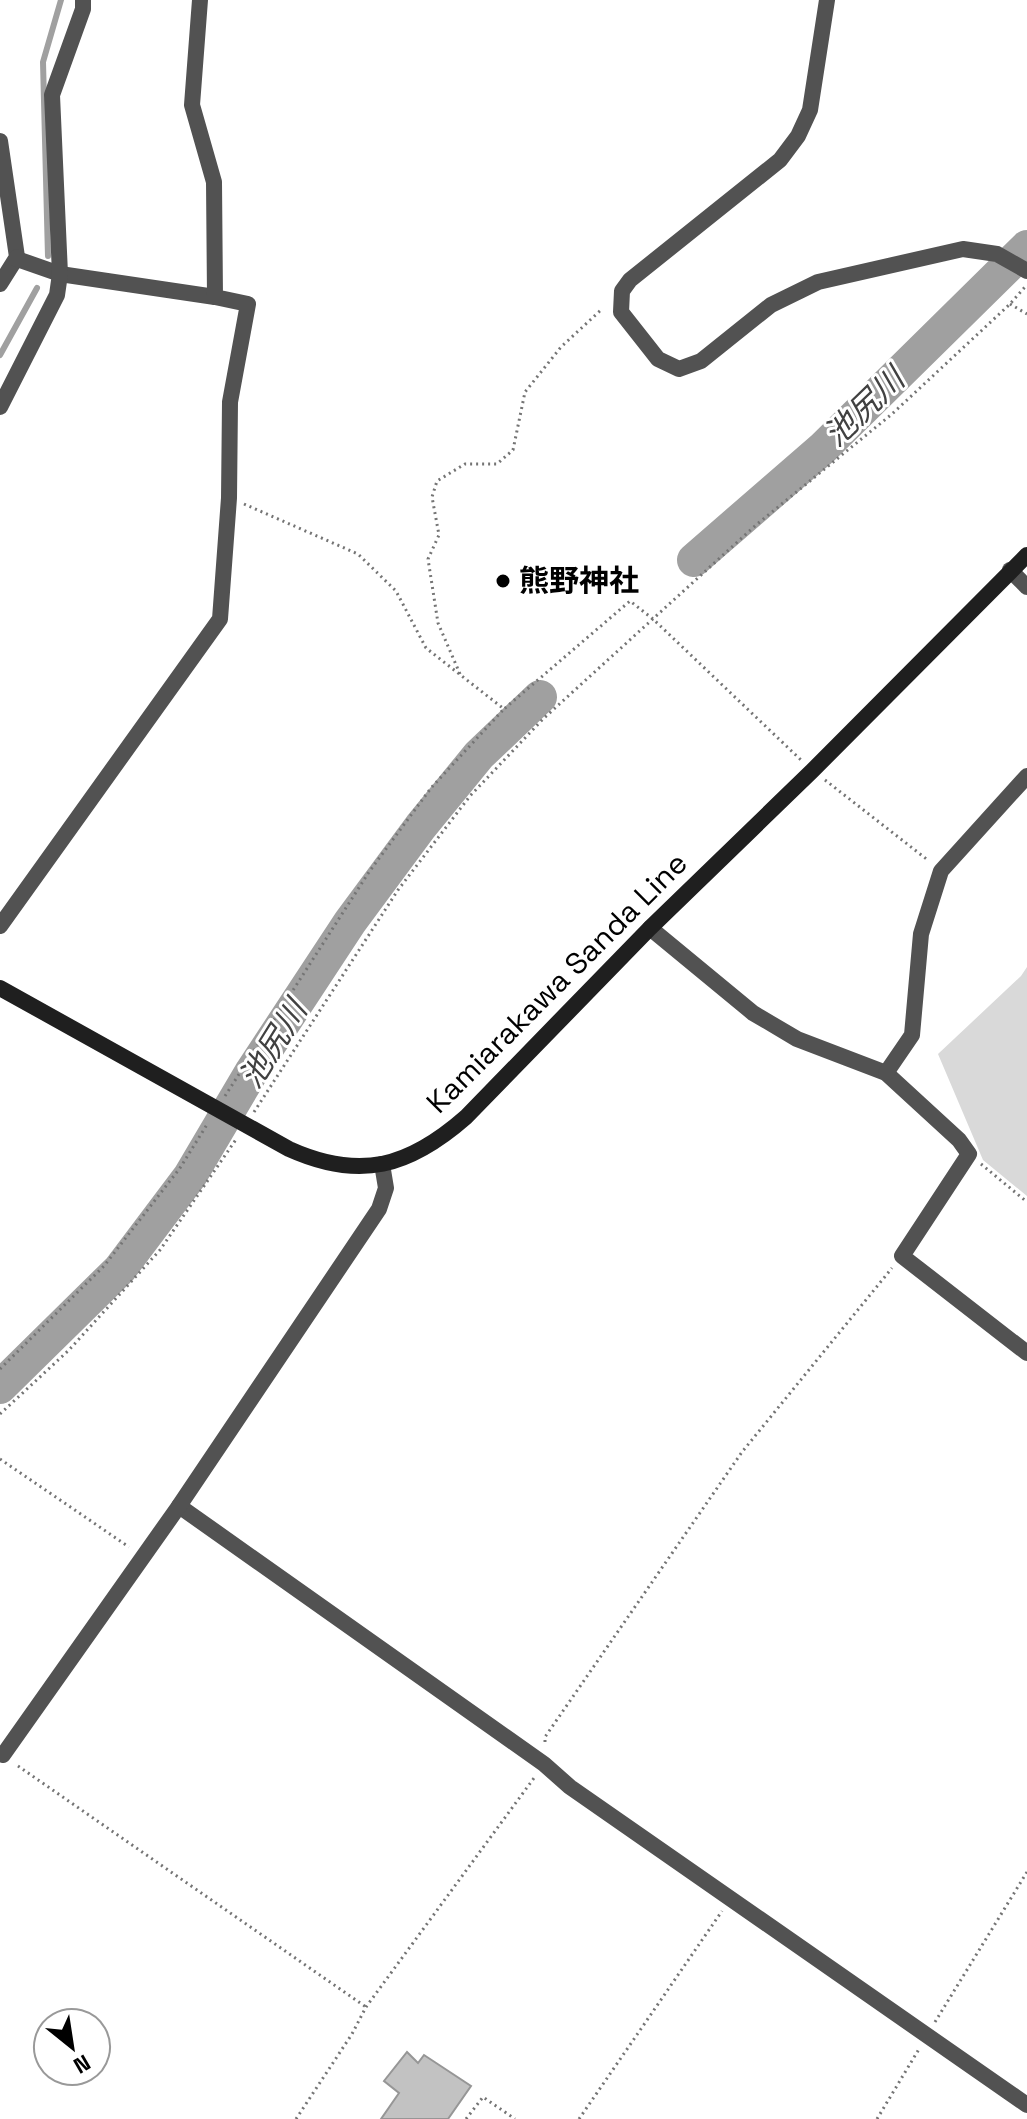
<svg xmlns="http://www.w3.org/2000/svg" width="1027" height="2119" font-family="'Space Grotesk','Noto Sans JP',sans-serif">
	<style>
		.green { fill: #d9d9d9 }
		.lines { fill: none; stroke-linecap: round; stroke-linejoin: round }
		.stream { stroke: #a0a0a0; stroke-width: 6 }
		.river { stroke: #a0a0a0; stroke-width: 34 }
		.building { fill: #c2c2c2; stroke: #969696; stroke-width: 2 }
		.path { stroke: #747474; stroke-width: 3; stroke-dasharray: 2 4; stroke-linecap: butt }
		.minor { stroke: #525252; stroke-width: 16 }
		.tertiary { stroke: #525252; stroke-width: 16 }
		.secondary { stroke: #1f1f1f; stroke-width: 16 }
		.poi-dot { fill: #000; stroke: #fff; stroke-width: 3 }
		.labels { text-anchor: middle; stroke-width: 6; stroke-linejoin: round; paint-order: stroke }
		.poi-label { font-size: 30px; font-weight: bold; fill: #000; stroke: #fff; text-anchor: start }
		.street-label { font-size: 30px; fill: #000; stroke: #fff }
		.water-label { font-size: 32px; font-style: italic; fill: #414141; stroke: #fff }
	</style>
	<rect width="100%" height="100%" fill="#fff"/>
	<path class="green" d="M1027,967V1196L983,1160L938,1054L1021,976Z"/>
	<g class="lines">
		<g class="stream">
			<path d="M48,256L43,62L61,0"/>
			<path d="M0,355L37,288"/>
		</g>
		<g class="river">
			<path d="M694,560L823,448L1027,247"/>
			<path d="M0,1387L120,1269L190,1176L252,1071L350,922L421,826L479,755L540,697"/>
		</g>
	</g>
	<path class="building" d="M407,2052L418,2063L424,2055L471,2086L448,2119H381L399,2093L384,2081Z"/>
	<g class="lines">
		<g class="path">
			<path d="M1010,304L1027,314"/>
			<path d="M244,504L358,554L396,591L426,648L504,709L630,601L653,619L801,760"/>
			<path d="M460,674L438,623L428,559L439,535L432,497L437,481L465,464H497L513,450L525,392L561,347L602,309"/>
			<path d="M825,780L929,861"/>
			<path d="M225,1096L369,872L431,788L503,710"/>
			<path d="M254,1112L398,890L470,796L543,719L756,525L892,414L1010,304L1025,287"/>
			<path d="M981,1164L1027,1202"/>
			<path d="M0,1369L104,1266L180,1168L208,1123"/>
			<path d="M0,1414L69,1350L160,1250L237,1138"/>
			<path d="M0,1459L129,1547"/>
			<path d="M545,1742V1737L742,1452L892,1268"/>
			<path d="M18,1766L366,2007"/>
			<path d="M935,2022L1027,1872"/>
			<path d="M296,2119L352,2034L366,2007L534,1778"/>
			<path d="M466,2119L483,2097L515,2119"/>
			<path d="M579,2119L722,1911"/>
			<path d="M877,2119L919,2049"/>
		</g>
		<g class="minor">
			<path d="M0,141L17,257L0,284"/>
			<path d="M17,257V259L60,274L215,297"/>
			<path d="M0,407L57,295L60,274L52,95L83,9V0"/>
			<path d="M1010,570L1027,587"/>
			<path d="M0,926L220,619L229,498L230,402L248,304L215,297L214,182L192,105L200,0"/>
			<path d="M650,928L753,1013L797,1039L886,1073L959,1140L969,1154L902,1256L1027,1353"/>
			<path d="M886,1073L912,1035L921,934L941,871L1027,776"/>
			<path d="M179,1506L544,1764L570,1787L1027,2105"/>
			<path d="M0,1754L3,1755L179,1506L379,1209L386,1188L382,1164"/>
		</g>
		<path class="tertiary" d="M827,0L810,110L798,136L780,160L630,280L622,291L621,312L658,359L679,369L701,361L771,305L818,282L963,249L997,254L1027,271"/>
		<path class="secondary" d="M0,988L289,1149C360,1181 409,1167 466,1117L650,928L812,771L1027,555"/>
	</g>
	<circle class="poi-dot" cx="503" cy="581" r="8"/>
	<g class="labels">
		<g class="poi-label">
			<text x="519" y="591">熊野神社</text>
		</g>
		<g class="street-label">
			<text transform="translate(557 983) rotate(-45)" y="10">Kamiarakawa Sanda Line</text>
		</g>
		<g class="water-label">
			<text transform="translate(864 407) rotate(-44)" y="11">池尻川</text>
			<text transform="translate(273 1044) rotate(-58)" y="11">池尻川</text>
		</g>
	</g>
	<g transform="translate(72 2047) rotate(150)"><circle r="38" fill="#ffffff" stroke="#999999" stroke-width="2"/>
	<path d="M0-6L14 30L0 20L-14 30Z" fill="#000000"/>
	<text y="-12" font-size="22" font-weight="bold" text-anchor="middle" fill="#000000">N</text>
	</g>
</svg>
